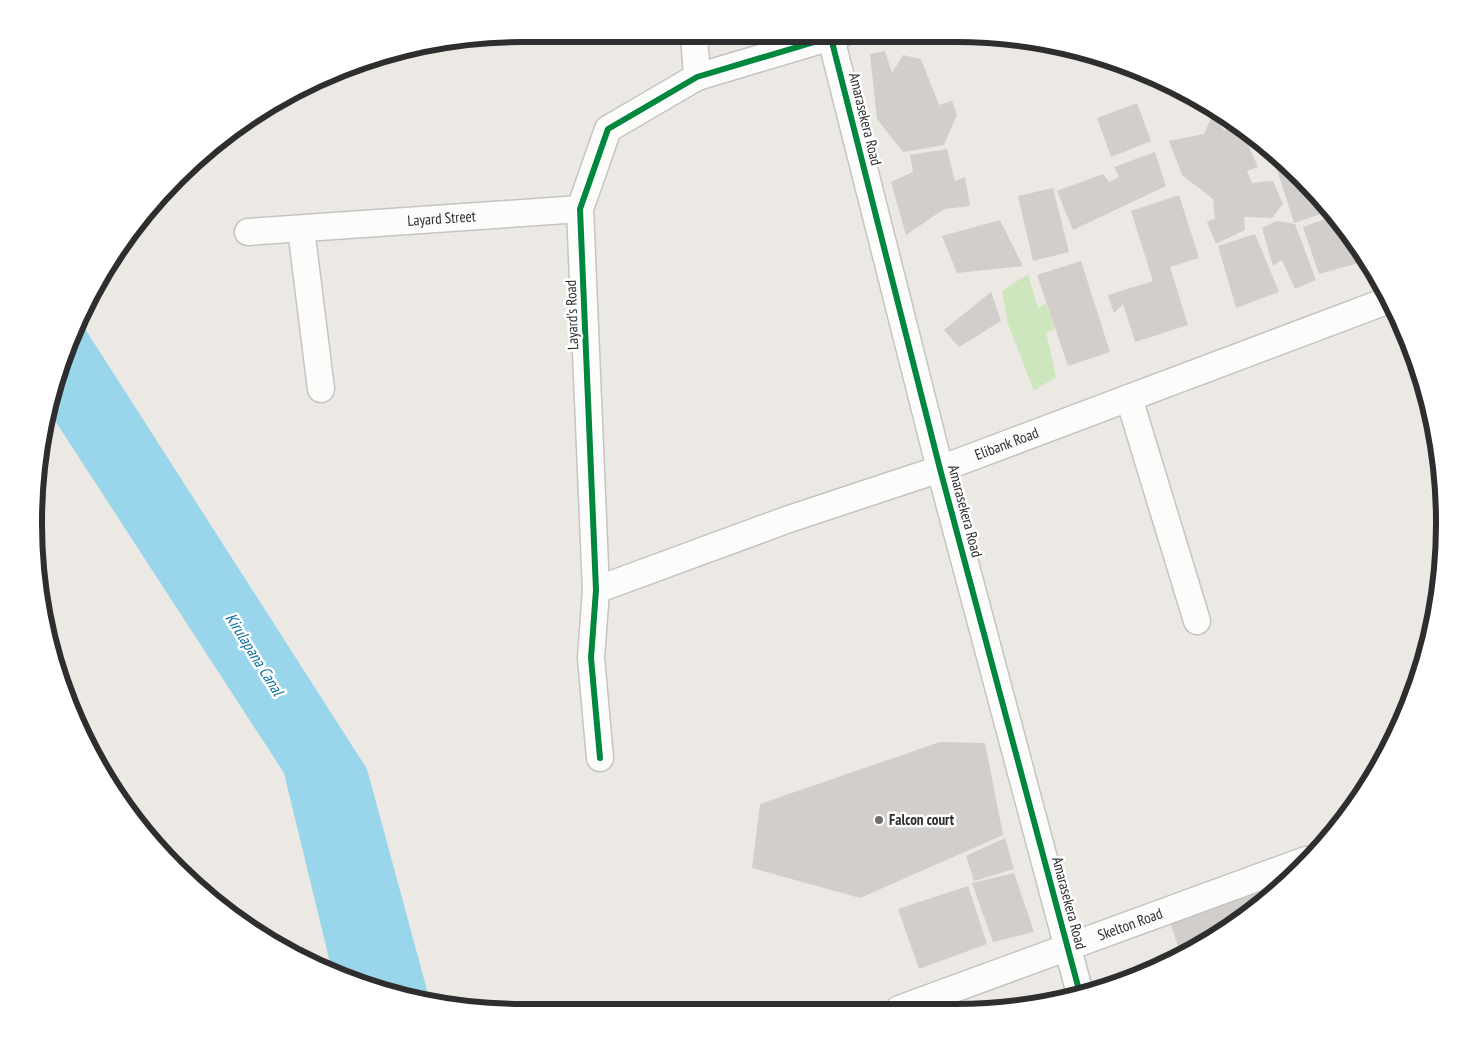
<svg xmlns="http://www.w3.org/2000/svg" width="1478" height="1046" font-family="'PT Sans Narrow',sans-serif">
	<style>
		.green { fill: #cee6be }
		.water { fill: #99d6ec }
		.building { fill: #d1cecb }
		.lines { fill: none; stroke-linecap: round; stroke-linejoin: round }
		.minor-casing { stroke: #c5c4c5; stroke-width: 29 }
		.minor { stroke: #fcfcfb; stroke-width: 26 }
		.cycleway-casing { stroke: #fff; stroke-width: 9 }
		.cycleway { stroke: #00873e; stroke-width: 6 }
		.poi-dot { fill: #706f6e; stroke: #fff; stroke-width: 2 }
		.labels { text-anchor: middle; stroke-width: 5; stroke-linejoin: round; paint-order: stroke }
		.street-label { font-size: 15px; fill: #2e2e2e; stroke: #fff }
		.poi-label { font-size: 15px; font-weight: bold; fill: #2e2e2e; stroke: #fff; text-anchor: start }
		.water-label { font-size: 16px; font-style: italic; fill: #0d6fa3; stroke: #fff }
		.rim { fill: none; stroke: #2e2e2e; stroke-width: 6 }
	</style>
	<rect width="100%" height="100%" fill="#ece8e4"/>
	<path class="green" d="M1028,274L1038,308L1046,303L1055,329L1046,332L1056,377L1034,391L1008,324L1002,291Z"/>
	<path class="water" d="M80,321L367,769L430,1001L397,996L332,971L284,773L50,413L71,336Z"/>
	<g class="building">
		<path d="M1044,43H1051L1078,52L1045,50Z"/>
		<path d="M885,51L892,73L903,55L921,59L939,105L952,101L957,115L944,145L903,152L877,119L870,54Z"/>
		<path d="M1137,103L1151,141L1111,157L1097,118Z"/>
		<path d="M1212,116L1225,131V120L1244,136L1258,167L1247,171L1252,183L1273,181L1283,204L1272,218L1244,217L1245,230L1216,244L1207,222L1215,218L1213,199L1182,175L1169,141L1204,134Z"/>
		<path d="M947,149L955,181L965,177L970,206L944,209L906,235L891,182L913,172L910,155Z"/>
		<path d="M1155,152L1166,186L1073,230L1057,191L1103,174L1109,182L1119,177L1114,167Z"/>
		<path d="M1274,160L1323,200L1330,211L1294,223Z"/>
		<path d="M1053,188L1069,252L1033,261L1018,196Z"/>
		<path d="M1179,195L1199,258L1170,267L1188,325L1135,342L1123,304L1114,313L1108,295L1153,281L1131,211Z"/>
		<path d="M1334,216L1349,237L1359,263L1319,274L1303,227Z"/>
		<path d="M1000,220L1023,266L957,273L942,236Z"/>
		<path d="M1276,221L1295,224L1316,280L1295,289L1282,260L1273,266L1262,228Z"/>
		<path d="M1255,234L1279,292L1236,308L1218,246Z"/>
		<path d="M1081,261L1110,352L1068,366L1037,275Z"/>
		<path d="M991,292L1001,321L959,347L944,330Z"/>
		<path d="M940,742L985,743L1003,835L860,898L752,868L760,804Z"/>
		<path d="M1005,838L1014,869L974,881L966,856Z"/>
		<path d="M1014,873L1034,932L993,942L972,883Z"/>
		<path d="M968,886L987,944L919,969L898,909Z"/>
		<path d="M1256,893L1259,903L1181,955L1170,922Z"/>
	</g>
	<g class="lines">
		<defs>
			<g id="minor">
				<path d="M694,34L697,77"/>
				<path d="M831,38L940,469L1079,990"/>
				<path d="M301,229L321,389"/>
				<path id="s1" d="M248,232L580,209"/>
				<path d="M1129,398L1197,621"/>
				<path id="s2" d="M596,590L789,519L940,469L1389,300"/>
				<path d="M600,758L591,658L596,590L580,209L608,129L697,77L841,34"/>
				<path id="s3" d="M899,1009L1306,860"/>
			</g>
		</defs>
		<use href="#minor" class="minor-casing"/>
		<use href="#minor" class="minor"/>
		<defs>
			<g id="cycleway">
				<path d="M831,38L940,469L1079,990"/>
				<path d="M600,758L591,658L596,590L580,209L608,129L697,77L841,34"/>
			</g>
		</defs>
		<use href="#cycleway" class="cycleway-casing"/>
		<use href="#cycleway" class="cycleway"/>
	</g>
	<circle class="poi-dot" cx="879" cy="820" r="5"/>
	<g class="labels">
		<g class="street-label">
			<text transform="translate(865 119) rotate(76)" y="5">Amarasekera Road</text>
			<text dy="5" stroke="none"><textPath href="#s1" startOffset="194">Layard Street</textPath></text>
			<text transform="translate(572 315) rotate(-92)" y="5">Layard's Road</text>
			<text dy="5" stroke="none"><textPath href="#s2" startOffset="436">Elibank Road</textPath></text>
			<text transform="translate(965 511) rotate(75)" y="5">Amarasekera Road</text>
			<text transform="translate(1069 903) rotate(75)" y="5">Amarasekera Road</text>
			<text dy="5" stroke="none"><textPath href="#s3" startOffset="246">Skelton Road</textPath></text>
		</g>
		<g class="poi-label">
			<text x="889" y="825">Falcon court</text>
		</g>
		<g class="water-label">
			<text transform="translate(255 654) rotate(58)" y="6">Kirulapana Canal</text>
		</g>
	</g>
	<path d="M0 0H1478V1046H0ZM522 42H956A480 480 0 0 1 1436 522V524A480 480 0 0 1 956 1004H522A480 480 0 0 1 42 524V522A480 480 0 0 1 522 42Z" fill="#fff" fill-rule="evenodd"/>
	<path class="rim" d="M522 42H956A480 480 0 0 1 1436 522V524A480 480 0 0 1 956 1004H522A480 480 0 0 1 42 524V522A480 480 0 0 1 522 42Z"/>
</svg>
